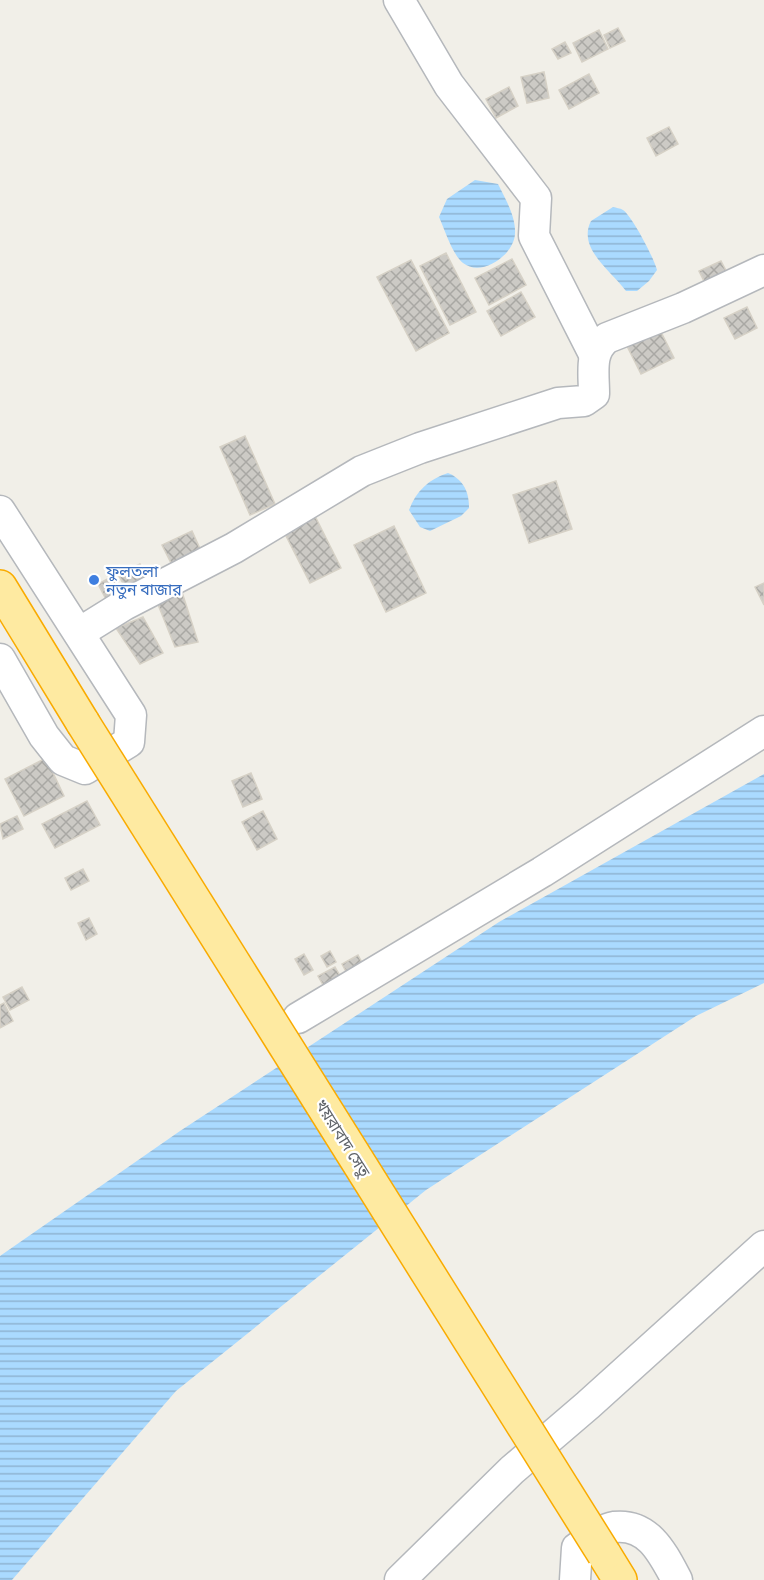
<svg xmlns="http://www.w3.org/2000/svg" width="764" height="1580" font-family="Overpass,'Noto Sans Bengali',sans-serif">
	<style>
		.water { fill: url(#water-rules) }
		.building { fill: url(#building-cross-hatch); stroke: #d6d1c6; stroke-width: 1.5 }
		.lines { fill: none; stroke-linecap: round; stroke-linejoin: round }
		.minor-casing { stroke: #b5b8bc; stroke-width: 33 }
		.trunk-casing { stroke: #f9ab00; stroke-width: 36 }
		.minor { stroke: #fff; stroke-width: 30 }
		.trunk { stroke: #feeaa1; stroke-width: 33 }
		.trunk-bridge-casing { stroke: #f9ab00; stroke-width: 36; stroke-linecap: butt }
		.trunk-bridge { stroke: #feeaa1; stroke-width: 33 }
		.shop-dot { fill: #3f7fe0; stroke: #fff; stroke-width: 2 }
		.labels { text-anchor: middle; stroke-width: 4.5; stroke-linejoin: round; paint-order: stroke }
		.shop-label { font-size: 16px; fill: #366cbe; stroke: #fff; text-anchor: start }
		.street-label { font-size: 16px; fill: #5f6368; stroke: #fff }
	</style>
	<defs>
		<pattern id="water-rules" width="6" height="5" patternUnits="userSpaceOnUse" patternTransform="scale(1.5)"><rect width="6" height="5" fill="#aadaff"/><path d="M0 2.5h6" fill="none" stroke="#8eb4d2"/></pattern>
		<pattern id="building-cross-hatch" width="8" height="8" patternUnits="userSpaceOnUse" patternTransform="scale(1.5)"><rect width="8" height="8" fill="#cccac5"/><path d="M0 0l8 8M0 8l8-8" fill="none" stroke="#a9a8a4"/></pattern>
	</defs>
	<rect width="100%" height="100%" fill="#f1efe8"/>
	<g class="water">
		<path d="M475,180L498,184C505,198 516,217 515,233C515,254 482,278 463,263C452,254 445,230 439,217L447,199Z"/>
		<path d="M613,207C616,208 620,208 623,210C632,216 654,258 657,270L649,281L637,291H626C611,271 577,248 591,221Z"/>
		<path d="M448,473C464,480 469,492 469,508L461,516L430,531L420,527L409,510C416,491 429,479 448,473Z"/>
		<path d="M764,774V983L696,1016L426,1190L176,1391L12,1580H0V1256L180,1131L499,922Z"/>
	</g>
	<g class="building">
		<path d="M618,28L625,41L610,48L604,35Z"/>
		<path d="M599,30L608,49L582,62L573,43Z"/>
		<path d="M565,42L571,53L558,59L552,49Z"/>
		<path d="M544,72L549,98L527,103L521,77Z"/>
		<path d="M589,74L599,93L569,109L559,90Z"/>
		<path d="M509,87L518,106L496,118L486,99Z"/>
		<path d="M669,127L678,144L656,156L647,138Z"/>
		<path d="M446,253L476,312L450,325L420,266Z"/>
		<path d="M512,259L526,285L489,305L475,278Z"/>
		<path d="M411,260L449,333L416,351L377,277Z"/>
		<path d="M721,261L732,282L710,293L699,271Z"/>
		<path d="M521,292L535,317L501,336L487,311Z"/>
		<path d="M747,307L757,328L735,339L724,318Z"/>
		<path d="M658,326L674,358L641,374L625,342Z"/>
		<path d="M245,436L275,504L250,515L220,447Z"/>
		<path d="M556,481L572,529L529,543L513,495Z"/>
		<path d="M312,510L341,568L310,583L281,526Z"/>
		<path d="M394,526L426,593L386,612L354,545Z"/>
		<path d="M192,531L201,551L172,565L162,545Z"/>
		<path d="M140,564L147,579L126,589L118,574Z"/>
		<path d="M113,576L122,595L108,603L98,584Z"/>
		<path d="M764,583V605L755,587Z"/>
		<path d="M181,589L198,642L175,647L155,597Z"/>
		<path d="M143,617L163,653L140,664L116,628Z"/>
		<path d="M46,758L64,796L24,816L5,779Z"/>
		<path d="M251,773L262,799L243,807L232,781Z"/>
		<path d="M87,801L100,825L55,848L42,824Z"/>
		<path d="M263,811L277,839L257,850L242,822Z"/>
		<path d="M17,816L23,829L3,839L0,824Z"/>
		<path d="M83,869L89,881L71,890L65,878Z"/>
		<path d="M89,918L97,934L86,940L78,923Z"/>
		<path d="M330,951L336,962L327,967L321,956Z"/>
		<path d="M304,954L313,970L304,975L295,959Z"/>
		<path d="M358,955L366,970L350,979L342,964Z"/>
		<path d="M335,967L343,981L326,990L318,976Z"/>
		<path d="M22,987L29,1000L10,1010L3,997Z"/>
		<path d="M4,1003L13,1021L0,1028V1005Z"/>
	</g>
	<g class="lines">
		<defs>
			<g id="minor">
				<path d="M399,0L449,85L536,198L534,236L594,354"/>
				<path d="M0,511L131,715L129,742L85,769L63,760L44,736L0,659"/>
				<path d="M79,633L124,605L234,548L362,471L420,448L558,403L584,401L594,394C594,372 589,352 607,338L683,308L764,270"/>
				<path d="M298,1018L542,872L764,731"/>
				<path d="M400,1580L512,1470L588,1405L764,1246"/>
				<path d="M575,1580L577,1548C587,1542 602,1529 614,1527C649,1523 663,1554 677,1580"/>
			</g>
			<g id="trunk">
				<path d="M0,587L83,723"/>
				<path d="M604,1554L620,1580"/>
			</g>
		</defs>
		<use href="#minor" class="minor-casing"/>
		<use href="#trunk" class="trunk-casing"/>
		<use href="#minor" class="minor"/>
		<use href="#trunk" class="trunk"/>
		<defs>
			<path id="trunk-bridge" d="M83,723L604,1554"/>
		</defs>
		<use href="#trunk-bridge" class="trunk-bridge-casing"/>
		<use href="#trunk-bridge" class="trunk-bridge"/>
	</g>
	<circle class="shop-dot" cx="94" cy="580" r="6"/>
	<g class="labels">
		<g class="shop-label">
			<text x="106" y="577">ফুলতলা<tspan x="106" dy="18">নতুন বাজার</tspan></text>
		</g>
		<g class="street-label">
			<text transform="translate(343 1138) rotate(58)" y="6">খয়রাবাদ সেতু</text>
		</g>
	</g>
</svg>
